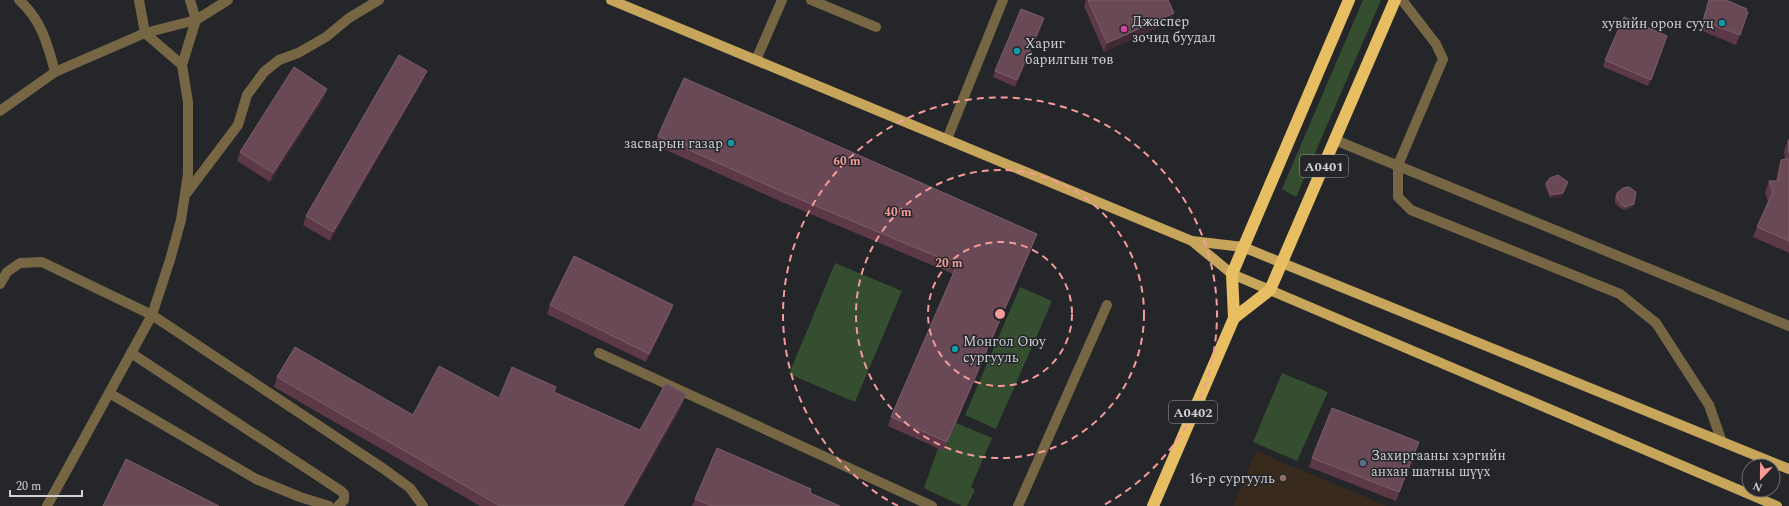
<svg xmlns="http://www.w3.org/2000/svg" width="1789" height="506" font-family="Spectral,serif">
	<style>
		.education { fill: #392a1e }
		.green { fill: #344e2f }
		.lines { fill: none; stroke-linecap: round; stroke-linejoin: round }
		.minor { stroke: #766644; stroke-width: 10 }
		.major { stroke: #c7a65b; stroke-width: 10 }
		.highway { stroke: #e7bf62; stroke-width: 12 }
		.wall { fill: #5d3846 }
		.shaded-wall { fill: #412a34 }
		.building { fill: #694955; stroke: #7a5e69 }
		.ring { fill: none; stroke: #f59b99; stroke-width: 2; stroke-dasharray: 7 5 }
		.culture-dot { fill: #0f9aa8; stroke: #25262a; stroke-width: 1.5 }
		.hotel-dot { fill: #d1479c; stroke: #25262a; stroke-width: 1.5 }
		.service-dot { fill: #5c6f8a; stroke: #25262a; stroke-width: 1.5 }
		.education-dot { fill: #8d6e63; stroke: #25262a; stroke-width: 1.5 }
		.labels { text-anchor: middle; stroke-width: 3; stroke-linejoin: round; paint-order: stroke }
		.shield { fill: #25262a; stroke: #9d9ea1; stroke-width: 1 }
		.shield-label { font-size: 13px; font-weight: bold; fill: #d1d1d4 }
		.poi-label { font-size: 14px; fill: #d1d1d4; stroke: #25262a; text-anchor: start }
		.centre { fill: #f59b99; stroke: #25262a; stroke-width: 2 }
		.ring-label { font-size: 12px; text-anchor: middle; font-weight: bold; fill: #f59b99; stroke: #25262a; stroke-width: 3; stroke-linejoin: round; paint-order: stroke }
	</style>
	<rect width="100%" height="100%" fill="#25262a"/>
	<path class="education" d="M1256,451L1387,506H1233Z"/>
	<g class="green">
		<path d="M1363,0H1381L1296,197L1282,189Z"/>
		<path d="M835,263L902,291L855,402L789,374Z"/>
		<path d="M1020,287L1052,301L996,429L965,415Z"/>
		<path d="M1282,373L1328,392L1297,461L1253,442Z"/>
		<path d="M956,423L992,438L971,487L975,490L967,506H962L924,488L938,448L944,450Z"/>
	</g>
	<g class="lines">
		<g class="minor">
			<path d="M19,0C41,19 48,45 55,72"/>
			<path d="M139,0L145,33L182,65"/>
			<path d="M811,0L876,27"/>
			<path d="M1402,0L1436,44L1443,59L1398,165V197L1411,210L1620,294L1656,323L1709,405L1722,442"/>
			<path d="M756,60L782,0"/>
			<path d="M0,111L55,72L145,33L196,20L228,0"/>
			<path d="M947,139L1003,0"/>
			<path d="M1335,140L1789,326"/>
			<path d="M186,194L238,125L247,95L264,72L279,60L298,53L326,37L349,18L379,0"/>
			<path d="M0,284L7,272L20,263L42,262L152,315L384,469L410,488L423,506"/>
			<path d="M131,353L341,491L344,494V500L338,506"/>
			<path d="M599,353L932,506"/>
			<path d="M109,393L256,479L300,497L329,506"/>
			<path d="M47,506L152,315L170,260L181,220L188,174V102L182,65L196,20L190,0"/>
			<path d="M1018,506L1107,305"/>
		</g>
		<g class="major">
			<path d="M611,0L1192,241L1243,247L1789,469"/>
			<path d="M1192,241L1232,274L1777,506"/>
		</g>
		<g class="highway">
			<path d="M1234,318L1270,290L1395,0"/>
			<path d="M1153,506L1234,318L1232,274L1349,0"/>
		</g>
	</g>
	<g class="wall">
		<path d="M1086,0H1168L1174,13L1170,22L1104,52L1084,6Z"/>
		<path d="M1709,0L1748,12L1736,45L1700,30Z"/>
		<path d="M1042,25L1015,87L993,77L995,71Z"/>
		<path d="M1667,36L1648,86L1603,67L1605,60Z"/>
		<path d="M427,71L423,80L330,241L303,225L306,216Z"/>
		<path d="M324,98L270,182L237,161L240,152Z"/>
		<path d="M658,136L1034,243L944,451L888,426L891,417L953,274L782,202L655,145Z"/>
		<path d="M1788,140H1789V253L1753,237L1757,227L1768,202L1765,192L1769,181H1776L1778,170L1781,160L1785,159L1784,151Z"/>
		<path d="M1546,183L1562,197L1550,198L1545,186Z"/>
		<path d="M1617,193L1633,207L1625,210L1620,208L1615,203V196Z"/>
		<path d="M550,305L670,314L646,362L547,314Z"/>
		<path d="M277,377L413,415L556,387L554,392L640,430L683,404L625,506H480L274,387Z"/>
		<path d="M1416,451L1396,501L1309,467L1312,458Z"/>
		<path d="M810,493L840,506H692L695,499Z"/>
	</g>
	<g class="shaded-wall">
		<path d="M1174,13L1170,22L1104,52L1107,43Z"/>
		<path d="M1044,18L1042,25L1015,87L1017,80Z"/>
		<path d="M427,71L423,80L330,241L333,232Z"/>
		<path d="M327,89L324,98L270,182L273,173Z"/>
		<path d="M1568,182L1562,197L1550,198L1551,195Z"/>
		<path d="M1634,204L1633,207L1625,210L1626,207Z"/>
		<path d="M1037,234L1034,243L944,451L947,442Z"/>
		<path d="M673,305L670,314L646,362L649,354Z"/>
		<path d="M686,394L683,404L625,506H623Z"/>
	</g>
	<g class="building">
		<path d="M1088,0H1168L1174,13L1107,43Z"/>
		<path d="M1709,0H1726L1747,9L1746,11L1748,12L1740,35L1703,21Z"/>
		<path d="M1021,9L1044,18L1017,80L995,71Z"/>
		<path d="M1624,17L1667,36L1651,80L1605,60Z"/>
		<path d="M399,55L427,71L333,232L306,216Z"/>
		<path d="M294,67L327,89L273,173L240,152Z"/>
		<path d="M684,78L1037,234L947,442L891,417L957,265L785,193L658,136Z"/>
		<path d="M1788,140H1789V154Z"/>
		<path d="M1789,158V241L1757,227L1773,192L1769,181H1778L1781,160Z"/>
		<path d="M1558,175L1568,182L1563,193L1551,195L1546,183L1550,178Z"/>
		<path d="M1629,187L1636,192L1634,204L1626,207L1622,205L1617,199V193L1623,188Z"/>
		<path d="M574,256L673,305L649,354L550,305Z"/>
		<path d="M295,347L413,415L439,366L499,398L512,367L556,387L554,392L640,430L666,383L686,394L623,506H500L277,377Z"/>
		<path d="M1332,408L1419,442L1399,492L1312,458Z"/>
		<path d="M717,448L811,489L810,493L840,506H712L695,499Z"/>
		<path d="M126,459L219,506H103Z"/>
	</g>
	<g class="ring">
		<circle cx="1000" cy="314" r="72"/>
		<circle cx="1000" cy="314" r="144"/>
		<path d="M898 506A217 217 0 1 1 1102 506"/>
	</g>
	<g class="culture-dot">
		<circle cx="1722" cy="23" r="4"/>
		<circle cx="1017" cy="51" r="4"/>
		<circle cx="731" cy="143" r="4"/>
		<circle cx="955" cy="349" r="4"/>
	</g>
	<circle class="hotel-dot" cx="1124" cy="29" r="4"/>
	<circle class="service-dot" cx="1363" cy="463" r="4"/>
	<circle class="education-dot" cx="1283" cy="478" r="4"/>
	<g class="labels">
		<g class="shield">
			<rect x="1300" y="155" width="48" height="22" rx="3"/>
			<rect x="1169" y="401" width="48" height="22" rx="3"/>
		</g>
		<g class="shield-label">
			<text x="1324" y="171">A0401</text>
			<text x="1193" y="417">A0402</text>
		</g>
		<g class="poi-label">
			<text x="1132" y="26">Джаспер<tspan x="1132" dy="16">зочид буудал</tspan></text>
			<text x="1714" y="28" text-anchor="end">хувийн орон сууц</text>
			<text x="1025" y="48">Хариг<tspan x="1025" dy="16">барилгын төв</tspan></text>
			<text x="723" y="148" text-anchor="end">засварын газар</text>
			<text x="963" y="346">Монгол Оюу<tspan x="963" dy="16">сургууль</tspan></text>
			<text x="1371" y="460">Захиргааны хэргийн<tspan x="1371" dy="16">анхан шатны шүүх</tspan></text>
			<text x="1275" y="483" text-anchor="end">16-р сургууль</text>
		</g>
	</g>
	<circle cx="1000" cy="314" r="6" class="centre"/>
	<g class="ring-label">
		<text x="847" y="165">60 m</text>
		<text x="898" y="216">40 m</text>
		<text x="949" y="267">20 m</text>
	</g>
	<g transform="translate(1761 478) rotate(202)"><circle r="19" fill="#25262a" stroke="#6a6a6e"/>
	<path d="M0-3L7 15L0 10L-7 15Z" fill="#f59b99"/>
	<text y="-6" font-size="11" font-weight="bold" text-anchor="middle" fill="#d1d1d4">N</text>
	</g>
	<path d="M10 490v6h72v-6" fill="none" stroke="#d1d1d4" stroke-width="2"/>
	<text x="16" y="490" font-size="12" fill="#d1d1d4" stroke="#25262a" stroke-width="3" paint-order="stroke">20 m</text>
</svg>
